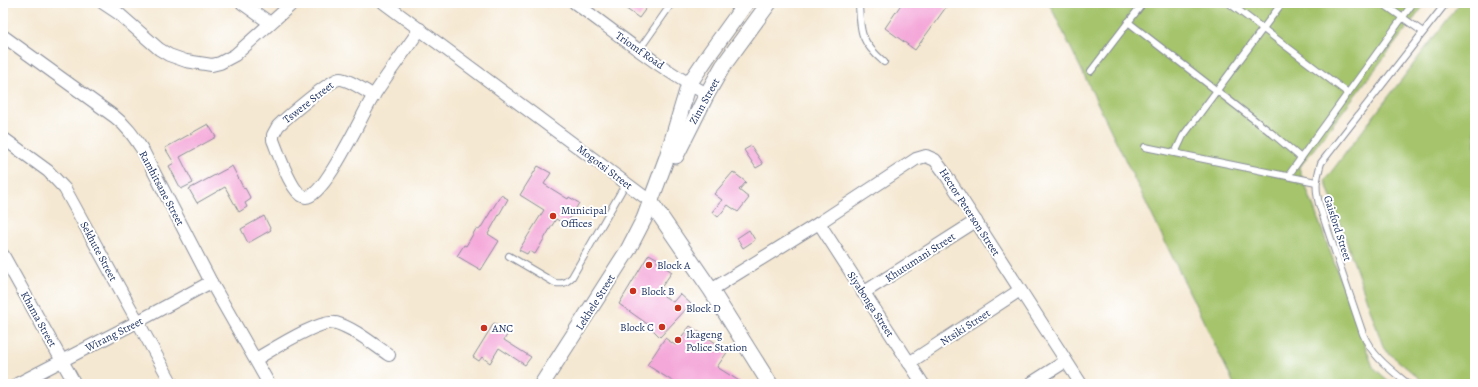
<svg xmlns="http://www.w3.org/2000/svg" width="1478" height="387" font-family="Alegreya,serif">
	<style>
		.green { fill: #a5c46c; stroke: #607a65 }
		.building { fill: #f4a8d9 }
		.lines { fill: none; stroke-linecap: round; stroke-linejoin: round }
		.service-casing { stroke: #888c98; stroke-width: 8 }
		.minor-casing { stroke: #888c98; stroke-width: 14 }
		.tertiary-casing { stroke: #888c98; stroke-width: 17 }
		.service { stroke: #fff; stroke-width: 6 }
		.minor { stroke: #fff; stroke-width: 12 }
		.tertiary { stroke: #fff; stroke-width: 15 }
		.poi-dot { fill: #c8321e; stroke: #fff; stroke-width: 1.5 }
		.labels { text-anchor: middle; stroke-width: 4; stroke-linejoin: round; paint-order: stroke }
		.street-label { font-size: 11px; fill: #1b2f5e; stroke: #fff }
		.poi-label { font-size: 11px; fill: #1b2f5e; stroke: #fff; text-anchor: start }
	</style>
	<rect width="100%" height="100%" fill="#fff"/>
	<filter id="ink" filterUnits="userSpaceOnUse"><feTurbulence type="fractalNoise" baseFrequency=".025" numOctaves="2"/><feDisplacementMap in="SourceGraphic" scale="8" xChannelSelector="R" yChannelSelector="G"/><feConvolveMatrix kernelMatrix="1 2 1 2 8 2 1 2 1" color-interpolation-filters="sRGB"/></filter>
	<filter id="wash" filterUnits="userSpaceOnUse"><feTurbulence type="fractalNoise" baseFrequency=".012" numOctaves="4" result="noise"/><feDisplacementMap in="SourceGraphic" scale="16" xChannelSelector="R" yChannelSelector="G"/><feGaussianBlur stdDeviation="0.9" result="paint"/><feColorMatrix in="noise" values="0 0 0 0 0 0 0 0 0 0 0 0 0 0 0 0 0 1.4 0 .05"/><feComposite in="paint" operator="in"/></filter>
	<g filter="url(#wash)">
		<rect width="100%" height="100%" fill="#f5e8d2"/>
		<g class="green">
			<path d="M1049,3H1426L1299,168L1373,367L1392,384H1234Z"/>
			<path d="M1460,3H1475V384H1426L1384,349L1325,180Z"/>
		</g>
		<g id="blocks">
			<g class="building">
				<path d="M618,3H650L639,18Z"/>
				<path d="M902,3H949L915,50L885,28Z"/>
				<path d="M208,124L216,137L180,157L193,183L181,189L169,166L174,163L165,148Z"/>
				<path d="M751,146L763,164L756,168L744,150Z"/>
				<path d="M232,166L244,189L245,188L251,199L245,203L247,207L239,212L225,187L197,203L189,189Z"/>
				<path d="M538,166L551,173L544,184L568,199L569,197L579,203L566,225L556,219L535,254L529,251L527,254L519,250L544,210L520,195Z"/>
				<path d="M733,172L746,182L739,190L749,198L738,212L728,205L718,217L712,212L722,200L714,194Z"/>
				<path d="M501,195L508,199L488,234L499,241L481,270L457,256L464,245L466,246L476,229L478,230L480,229Z"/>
				<path d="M264,216L271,230L248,243L241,229Z"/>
				<path d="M749,230L755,240L743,248L737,238Z"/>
				<path d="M649,254L658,259L657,262L672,272L658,292L673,302L680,294L691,304L660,337L652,329L653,328L619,304Z"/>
				<path d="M494,323L509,332L504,340L531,357L525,365L499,348L490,363L482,357L479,361L473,357Z"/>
				<path d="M690,326L728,351L717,367L744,384H677L647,365L665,338L675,345Z"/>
			</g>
		</g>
	</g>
	<g filter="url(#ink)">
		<use href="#blocks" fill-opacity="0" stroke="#888c98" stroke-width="1"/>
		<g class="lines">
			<defs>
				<g id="service">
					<path d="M859,3C860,33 861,42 884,62"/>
					<path d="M1229,3L1348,93"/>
					<path d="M1382,3L1423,32"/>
					<path d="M1128,22L1274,135L1301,158"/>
					<path d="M639,50L672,3"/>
					<path d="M1091,71L1143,3"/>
					<path d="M1145,147L1316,182"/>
					<path d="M1175,153L1183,136L1282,3"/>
					<path d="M1288,176L1413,3"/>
					<path d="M509,256L555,283C563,284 566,283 572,277L626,183"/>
					<path d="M1408,384C1389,368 1373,357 1363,334L1319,204C1315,187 1316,180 1321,163L1446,3"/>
				</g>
				<g id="minor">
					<path d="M103,3L118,13L159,49L169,55L186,61L212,65L220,63L235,55L293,3"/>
					<path d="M242,3L270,23"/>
					<path d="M384,3L650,201"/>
					<path d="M575,3C618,34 660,69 707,94"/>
					<path d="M3,36L115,117C127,126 134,137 142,149L211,282L269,384"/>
					<path d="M374,96C366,91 348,79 340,79C331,79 286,118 278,126L273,135V140C278,152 292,196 306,197C325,197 363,112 374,95C389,72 405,51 420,29"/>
					<path d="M3,138L48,171L65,189L172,384"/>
					<path d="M819,223L923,384"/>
					<path d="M3,255L75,384"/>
					<path d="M711,290L819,223L916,159L926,156L935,160L944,172L1081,384"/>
					<path d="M863,293L976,221"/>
					<path d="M256,359C272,350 319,319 336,323C354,328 374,345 389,355"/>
					<path d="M909,363L1020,290"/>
					<path d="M17,384L137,322L211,282"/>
					<path d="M1030,384L1066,361"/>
				</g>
				<g id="tertiary">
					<path d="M676,156L707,94L723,66L769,3"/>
					<path d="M650,201L711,290L770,384"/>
					<path d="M542,384L628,250L644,219L667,157L689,84L710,53L746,3"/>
				</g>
			</defs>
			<use href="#service" class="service-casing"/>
			<use href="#minor" class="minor-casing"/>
			<use href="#tertiary" class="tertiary-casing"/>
			<use href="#service" class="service"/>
			<use href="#minor" class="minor"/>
			<use href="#tertiary" class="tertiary"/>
		</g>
	</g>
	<g class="poi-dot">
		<circle cx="553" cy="216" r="4"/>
		<circle cx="649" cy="265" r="4"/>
		<circle cx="633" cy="291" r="4"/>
		<circle cx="678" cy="308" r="4"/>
		<circle cx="662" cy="327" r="4"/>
		<circle cx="484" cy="328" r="4"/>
		<circle cx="678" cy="340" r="4"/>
	</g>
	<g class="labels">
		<g class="street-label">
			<text transform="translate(640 50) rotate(35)" y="4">Triomf Road</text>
			<text transform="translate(704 101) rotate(-61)" y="4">Zinn Street</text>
			<text transform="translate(308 102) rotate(-38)" y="4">Tswere Street</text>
			<text transform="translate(605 167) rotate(37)" y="4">Mogotsi Street</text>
			<text transform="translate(162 188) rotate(62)" y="4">Ramhitsane Street</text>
			<text transform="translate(970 212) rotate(57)" y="4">Hector Peterson Street</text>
			<text transform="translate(1338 228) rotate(72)" y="4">Gaisford Street</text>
			<text transform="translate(99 251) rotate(62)" y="4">Sekhute Street</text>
			<text transform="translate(920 257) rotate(-33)" y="4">Khutumani Street</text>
			<text transform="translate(595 302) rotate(-58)" y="4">Lekhele Street</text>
			<text transform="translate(871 304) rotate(57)" y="4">Siyabonga Street</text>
			<text transform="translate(39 319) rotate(61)" y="4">Khama Street</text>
			<text transform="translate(965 327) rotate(-33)" y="4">Ntsiki Street</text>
			<text transform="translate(114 334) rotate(-27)" y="4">Wirang Street</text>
		</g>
		<g class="poi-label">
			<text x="561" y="214">Municipal<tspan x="561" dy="13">Offices</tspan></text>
			<text x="657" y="269">Block A</text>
			<text x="641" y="295">Block B</text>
			<text x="686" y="312">Block D</text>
			<text x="654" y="331" text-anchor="end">Block C</text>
			<text x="492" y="332">ANC</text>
			<text x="686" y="338">Ikageng<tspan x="686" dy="13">Police Station</tspan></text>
		</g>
	</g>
	<rect width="1478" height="387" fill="none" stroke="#fff" stroke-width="16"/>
</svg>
